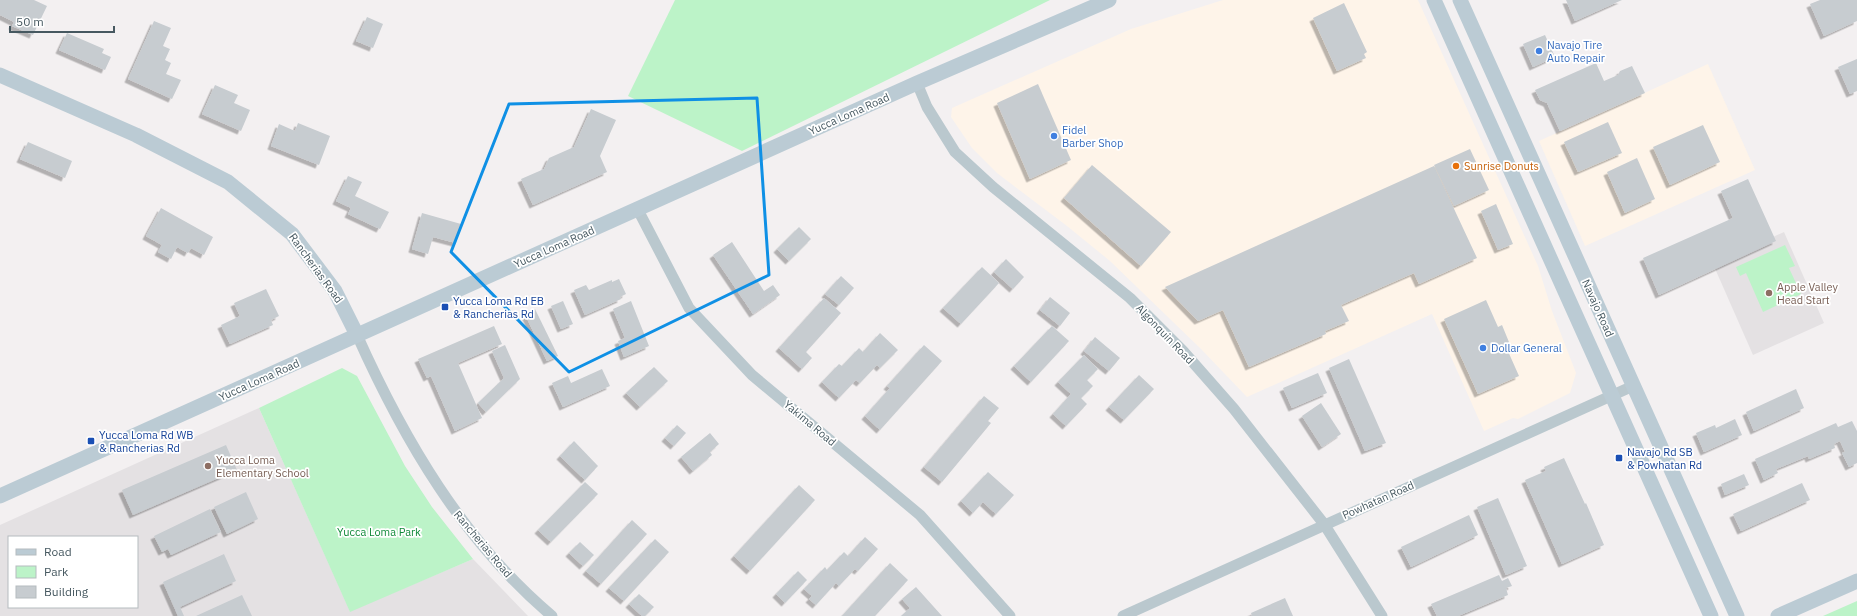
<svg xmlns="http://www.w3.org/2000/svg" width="1857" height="616" font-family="'IBM Plex Sans',sans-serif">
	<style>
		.commercial { fill: #fef4e9 }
		.education { fill: #e4e1e3; fill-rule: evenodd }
		.green { fill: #bcf3c8 }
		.building { fill: #c7ccd0; filter: url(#shadow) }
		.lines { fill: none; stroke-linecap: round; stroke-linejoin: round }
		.street { stroke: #bac8ce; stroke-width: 11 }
		.secondary { stroke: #bbcbd4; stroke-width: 15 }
		.marked { fill: none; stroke: #0f90e5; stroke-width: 3; stroke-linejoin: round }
		.shop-dot { fill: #3f7fe0; stroke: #fff; stroke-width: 1.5 }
		.food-dot { fill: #e8710a; stroke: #fff; stroke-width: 1.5 }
		.education-dot { fill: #8d6e63; stroke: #fff; stroke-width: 1.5 }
		.transit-dot { fill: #1a4fb4; stroke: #fff; stroke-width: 1.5 }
		.labels { text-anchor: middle; stroke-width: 3.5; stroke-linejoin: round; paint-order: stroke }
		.shop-label { font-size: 11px; fill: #366cbe; stroke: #fff; text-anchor: start }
		.street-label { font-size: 11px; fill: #465860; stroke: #fff }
		.food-label { font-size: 11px; fill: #c56008; stroke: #fff; text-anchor: start }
		.education-label { font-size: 11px; fill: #785e54; stroke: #fff; text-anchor: start }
		.transit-label { font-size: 11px; fill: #164399; stroke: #fff; text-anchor: start }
		.park-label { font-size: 11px; fill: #0f8938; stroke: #fff }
	</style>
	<defs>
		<filter id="shadow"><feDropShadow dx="-3.5" dy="3.5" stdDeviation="0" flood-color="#0004"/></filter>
	</defs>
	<rect width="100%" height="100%" fill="#f3f0f1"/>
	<g class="commercial">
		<path d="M1223,0H1418L1538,266L1552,311L1576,373L1570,393L1518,419L1513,418L1484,431L1432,314L1247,397L1201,349L1110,261L1067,226L997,173L972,148L951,117L952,108L1131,29Z"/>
		<path d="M1708,64L1755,170L1585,246L1539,141Z"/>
	</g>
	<g class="education">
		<path d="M1784,232L1824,323L1753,355L1713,264Z"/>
		<path d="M259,408L350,611L473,559L528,616H0V525ZM9,537H137V607H9Z"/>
	</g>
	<g class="green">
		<path d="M675,0H1050L742,151L628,96Z"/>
		<path d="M1785,245L1795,266L1789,268L1801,294L1763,312L1746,273L1740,276L1736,267Z"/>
		<path d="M342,368L357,376L405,466L432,507L473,559L350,612L259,408Z"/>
		<path d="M1857,601V616H1823Z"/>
	</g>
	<g class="building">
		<path d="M0,0H34L47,6L33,35L12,26L14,22L0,15Z"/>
		<path d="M1566,0H1622L1575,21Z"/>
		<path d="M1820,0H1857V21L1824,36L1810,4Z"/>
		<path d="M1344,3L1367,52L1364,54L1366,58L1337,71L1313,18Z"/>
		<path d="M367,17L383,24L373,48L356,41Z"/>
		<path d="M154,21L171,28L163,46L170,49L165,60L171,63L166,74L181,80L172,99L128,79Z"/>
		<path d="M67,33L104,49L102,53L111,57L105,70L59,50Z"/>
		<path d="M1545,35L1555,57L1533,67L1523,44Z"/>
		<path d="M1857,59V91L1850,94L1838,67Z"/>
		<path d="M1596,63L1604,81L1618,75L1620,71L1632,66L1645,93L1560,131L1547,103L1540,100L1535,90Z"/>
		<path d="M1038,84L1071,160L1030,179L997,103Z"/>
		<path d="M215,85L238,95L234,103L250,110L241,131L202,114Z"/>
		<path d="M591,109L616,120L600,156L607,172L533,205L521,179L544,169L549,158L574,147Z"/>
		<path d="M1608,122L1622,153L1578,172L1564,142Z"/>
		<path d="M298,123L330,136L319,165L271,146L279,124L295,131Z"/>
		<path d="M1703,125L1720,162L1670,185L1653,147Z"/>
		<path d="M28,142L72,161L65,178L20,159Z"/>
		<path d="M1470,149L1489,190L1454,206L1434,165Z"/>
		<path d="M1637,158L1655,199L1625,213L1607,172Z"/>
		<path d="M1092,165L1171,232L1141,266L1064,198Z"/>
		<path d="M1434,166L1477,258L1419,284L1414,273L1341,305L1349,321L1325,331L1326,334L1249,367L1223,310L1198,321L1165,287Z"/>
		<path d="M348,176L362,182L355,196L389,212L380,229L348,214L351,208L336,201Z"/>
		<path d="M1748,179L1776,241L1659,295L1643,258L1733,218L1721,191Z"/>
		<path d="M1496,204L1513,244L1498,250L1481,211Z"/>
		<path d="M161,208L213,237L204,255L191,248L188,253L177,247L171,259L158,252L162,245L146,236Z"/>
		<path d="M422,213L461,224L456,243L433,237L428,254L412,249Z"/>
		<path d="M799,227L811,239L789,261L777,249Z"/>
		<path d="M732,242L764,291L773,285L780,295L753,314L713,255Z"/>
		<path d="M1006,259L1024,277L1013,289L994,272Z"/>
		<path d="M982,267L999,283L961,324L943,308Z"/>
		<path d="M841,276L854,288L839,305L825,294Z"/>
		<path d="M619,279L626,294L620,297L621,299L585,315L574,290L586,285L589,290L612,280V282Z"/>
		<path d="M266,289L279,316L271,320L273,325L230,344L221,325L240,316L234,303Z"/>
		<path d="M1050,297L1070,313L1060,326L1040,310Z"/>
		<path d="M824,298L841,313L806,352L812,358L802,369L779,348Z"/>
		<path d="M1486,300L1498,327L1502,325L1511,347L1507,349L1519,376L1478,394L1444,319Z"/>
		<path d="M563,301L573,324L561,329L551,306Z"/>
		<path d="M631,301L649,346L624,357L618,341L625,338L613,309Z"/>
		<path d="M535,309L558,356L547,361L525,314Z"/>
		<path d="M494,326L502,344L458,363L482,418L455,431L431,376L427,378L418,359Z"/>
		<path d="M1052,326L1069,341L1031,382L1014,366Z"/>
		<path d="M880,333L898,350L880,368L877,365L860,383L856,380L839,398L822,382L839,364L842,366L859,348L863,352Z"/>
		<path d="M1095,337L1120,358L1109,371L1084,351Z"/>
		<path d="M505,345L520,379L486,412L478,403L504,378L492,351Z"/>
		<path d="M924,345L942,361L880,430L865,416L890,388L887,386Z"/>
		<path d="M1084,355L1098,369L1087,380L1093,386L1081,398L1087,404L1066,426L1053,414L1071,394L1058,382Z"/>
		<path d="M1349,359L1386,443L1365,451L1329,368Z"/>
		<path d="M654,367L668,381L640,407L626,393Z"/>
		<path d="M602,369L610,386L563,407L552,383L568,376L571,383Z"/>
		<path d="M1318,373L1327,393L1292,408L1283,388Z"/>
		<path d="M1139,375L1154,389L1124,420L1109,407Z"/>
		<path d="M1796,389L1804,408L1754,431L1746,412Z"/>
		<path d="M984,396L999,408L988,421L991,423L942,482L924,467Z"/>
		<path d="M1321,403L1341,434L1322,447L1302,416Z"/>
		<path d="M1735,419L1742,435L1704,452L1696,433L1715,425L1716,428Z"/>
		<path d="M1852,421L1857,431V463L1849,467L1842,453L1845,452L1840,441L1834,444L1835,448L1809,459L1808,456L1776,469L1778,473L1764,480L1755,459L1836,423L1838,427Z"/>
		<path d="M677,425L686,433L674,446L665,438Z"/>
		<path d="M710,433L719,444L710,452L712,455L693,471L681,457Z"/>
		<path d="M574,441L598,466L585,480L560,456Z"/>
		<path d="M226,445L237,470L133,515L122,490Z"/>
		<path d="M1564,458L1585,504L1586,503L1604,545L1562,564L1525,480L1546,471L1544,467Z"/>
		<path d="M988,472L1014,495L996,514L983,502L973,513L961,501Z"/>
		<path d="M1744,474L1749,485L1725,495L1721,484Z"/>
		<path d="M585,482L598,494L551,542L538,530Z"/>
		<path d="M1802,483L1810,500L1741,531L1733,514Z"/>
		<path d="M799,485L815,500L750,571L734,556Z"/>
		<path d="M246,492L258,519L227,534L214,507Z"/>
		<path d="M1498,498L1527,566L1506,575L1477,507Z"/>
		<path d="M210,509L221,532L171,555L168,549L162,552L154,536Z"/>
		<path d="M1469,515L1478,535L1411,567L1401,547Z"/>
		<path d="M632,520L647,534L601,584L586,571Z"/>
		<path d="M865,537L878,549L858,571L855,569L839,586L836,583L816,605L809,599L812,596L804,589L825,567L827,570L844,552L848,556Z"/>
		<path d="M655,539L669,552L624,601L609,588Z"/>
		<path d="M580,542L594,555L583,566L569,553Z"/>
		<path d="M224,554L236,581L180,607L184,616H178L163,582Z"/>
		<path d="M890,563L908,580L875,616H842Z"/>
		<path d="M798,571L807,580L785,603L776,594Z"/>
		<path d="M1499,575L1502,581L1508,578L1512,586L1506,588L1508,595L1458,616H1437L1431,604Z"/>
		<path d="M916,587L942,616H901L910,608L902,599Z"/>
		<path d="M639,594L654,607L645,616H642L629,604Z"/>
		<path d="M242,595L252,616H196Z"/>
		<path d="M1285,598L1293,616H1252L1251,613Z"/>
	</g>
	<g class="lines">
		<g class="street">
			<path d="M917,83L927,107L955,152L993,187L1130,298L1183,351L1234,409L1324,524L1382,616"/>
			<path d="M638,210L689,308L752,375L920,515L1010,616"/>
			<path d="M357,335C404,440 463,541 552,616"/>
			<path d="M1123,616L1633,386"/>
		</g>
		<g class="secondary">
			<path d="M1434,0L1711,616"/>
			<path d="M1460,0L1737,616"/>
			<path d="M0,75L136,135L228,182L292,234L335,291L357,335"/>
			<path d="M0,496L917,83L1109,0"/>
			<path d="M1778,616L1857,581"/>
		</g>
	</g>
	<path class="marked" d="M757,98L769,275L569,372L451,252L509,104Z"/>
	<g class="shop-dot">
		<circle cx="1539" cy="51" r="4"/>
		<circle cx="1054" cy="136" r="4"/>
		<circle cx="1483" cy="348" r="4"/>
	</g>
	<circle class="food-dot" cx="1456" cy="166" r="4"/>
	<g class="education-dot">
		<circle cx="1769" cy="293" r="4"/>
		<circle cx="208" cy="466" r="4"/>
	</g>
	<g class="transit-dot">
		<rect x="441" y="303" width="8" height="8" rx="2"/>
		<rect x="87" y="437" width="8" height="8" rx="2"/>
		<rect x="1615" y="454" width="8" height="8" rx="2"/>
	</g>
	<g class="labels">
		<g class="shop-label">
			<text x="1547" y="49">Navajo Tire<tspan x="1547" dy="13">Auto Repair</tspan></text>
			<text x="1062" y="134">Fidel<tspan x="1062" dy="13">Barber Shop</tspan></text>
			<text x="1491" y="352">Dollar General</text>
		</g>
		<g class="street-label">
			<text transform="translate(849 114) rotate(-24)" y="4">Yucca Loma Road</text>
			<text transform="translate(554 247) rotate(-24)" y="4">Yucca Loma Road</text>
			<text transform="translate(316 268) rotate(54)" y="4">Rancherias Road</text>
			<text transform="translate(1598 308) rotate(66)" y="4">Navajo Road</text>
			<text transform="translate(1165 334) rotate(46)" y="4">Algonquin Road</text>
			<text transform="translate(259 380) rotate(-24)" y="4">Yucca Loma Road</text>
			<text transform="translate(810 423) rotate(40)" y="4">Yakima Road</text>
			<text transform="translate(1378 500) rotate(-24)" y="4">Powhatan Road</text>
			<text transform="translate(483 544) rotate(50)" y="4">Rancherias Road</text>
		</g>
		<g class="food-label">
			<text x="1464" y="170">Sunrise Donuts</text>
		</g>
		<g class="education-label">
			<text x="1777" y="291">Apple Valley<tspan x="1777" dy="13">Head Start</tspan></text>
			<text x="216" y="464">Yucca Loma<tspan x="216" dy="13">Elementary School</tspan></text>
		</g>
		<g class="transit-label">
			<text x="453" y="305">Yucca Loma Rd EB<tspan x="453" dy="13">&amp; Rancherias Rd</tspan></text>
			<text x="99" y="439">Yucca Loma Rd WB<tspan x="99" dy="13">&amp; Rancherias Rd</tspan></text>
			<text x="1627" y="456">Navajo Rd SB<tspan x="1627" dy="13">&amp; Powhatan Rd</tspan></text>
		</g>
		<g class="park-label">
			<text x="379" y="536">Yucca Loma Park</text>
		</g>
	</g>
	<rect x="8" y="536" width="130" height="72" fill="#ffffff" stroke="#b5bcbf"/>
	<rect x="16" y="549" width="20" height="6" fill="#bbcbd4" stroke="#b5bcbf"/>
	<text x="44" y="556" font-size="12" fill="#465860">Road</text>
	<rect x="16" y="566" width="20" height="12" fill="#bcf3c8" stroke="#b5bcbf"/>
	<text x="44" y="576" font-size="12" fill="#465860">Park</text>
	<rect x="16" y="586" width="20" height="12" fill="#c7ccd0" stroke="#b5bcbf"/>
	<text x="44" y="596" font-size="12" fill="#465860">Building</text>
	<path d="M10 26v6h104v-6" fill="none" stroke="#465860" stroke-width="2"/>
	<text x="16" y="26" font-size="12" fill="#465860" stroke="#ffffff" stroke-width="3" paint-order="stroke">50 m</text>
</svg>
